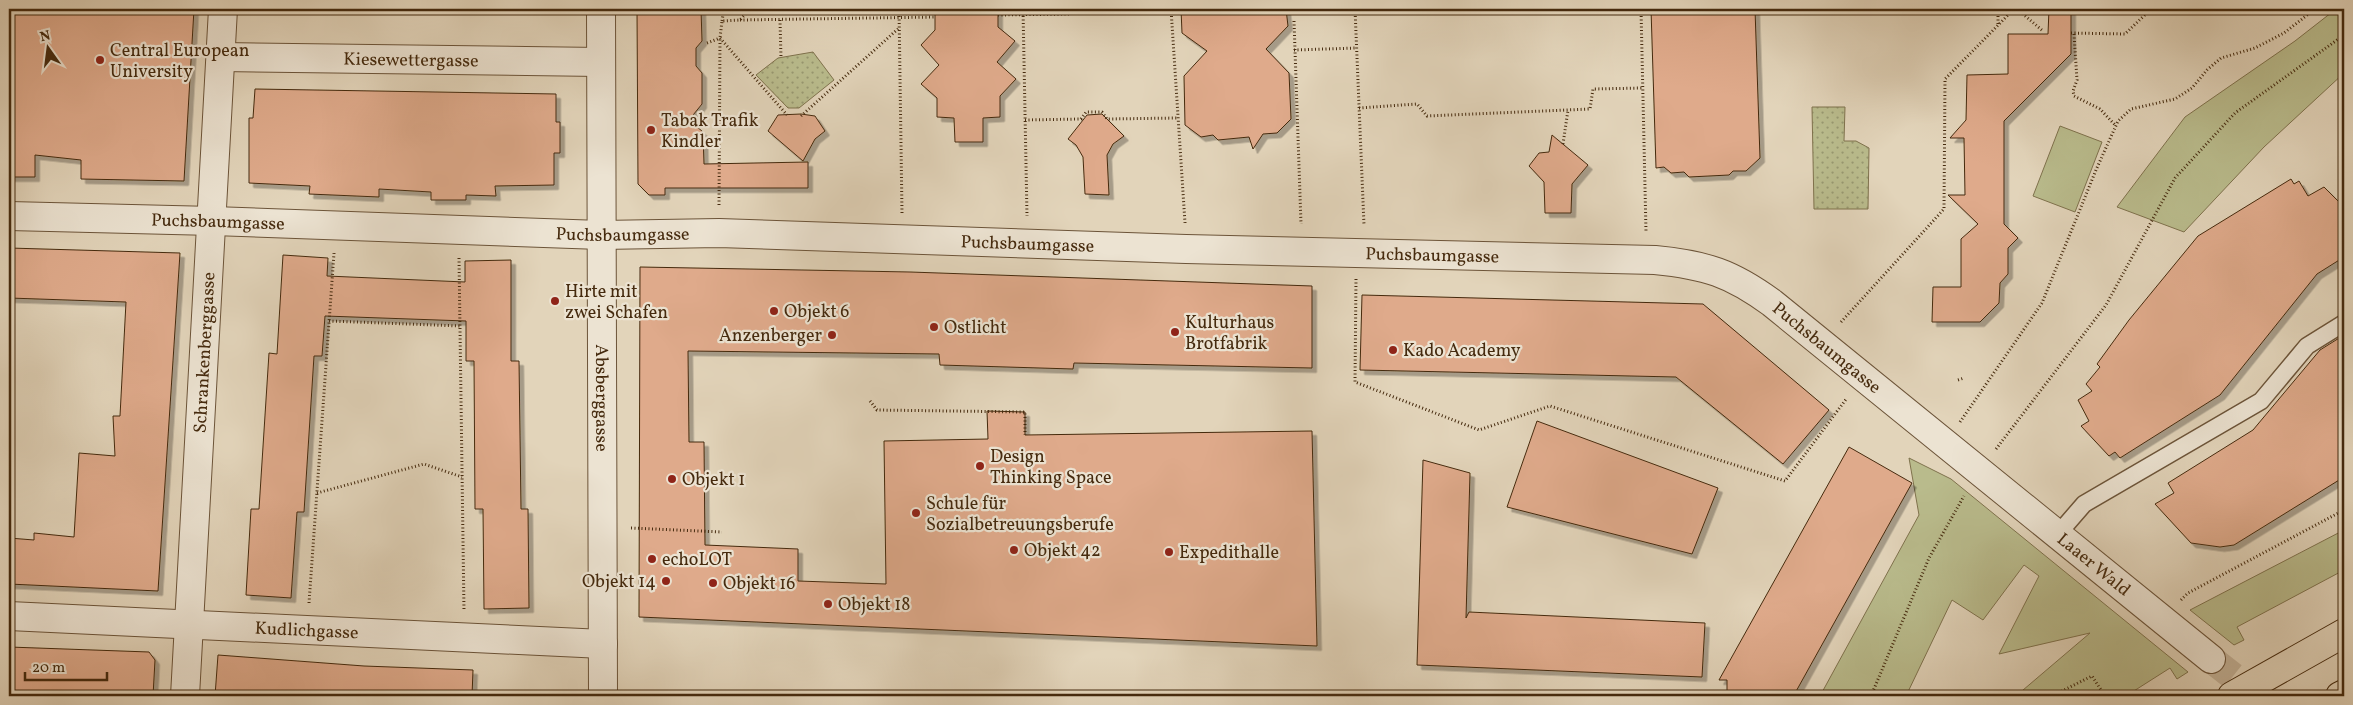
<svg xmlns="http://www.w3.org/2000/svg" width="2353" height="705" font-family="Vollkorn,serif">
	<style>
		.grass { fill: #b9bb8c; stroke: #7f724d }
		.park { fill: url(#park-dots); stroke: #7f724d }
		.building { fill: #dfaa8b; stroke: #452a0e; filter: url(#shadow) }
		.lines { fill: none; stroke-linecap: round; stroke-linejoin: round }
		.minor-tunnel { stroke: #c3b298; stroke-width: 28; stroke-dasharray: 28 14; stroke-linecap: butt }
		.service-casing { stroke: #6c5439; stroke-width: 19 }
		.minor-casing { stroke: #6c5439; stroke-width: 30 }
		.tertiary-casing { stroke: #6c5439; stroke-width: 30 }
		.motorway-casing { stroke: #452a0e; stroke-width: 30 }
		.path { stroke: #452a0e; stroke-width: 3; stroke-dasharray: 1 2.5; stroke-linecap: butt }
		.service { stroke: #ece3d2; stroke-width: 16 }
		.minor { stroke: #ece3d2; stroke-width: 28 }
		.tertiary { stroke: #ece3d2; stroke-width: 28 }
		.motorway { stroke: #e2d4ba; stroke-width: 28 }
		.poi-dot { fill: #8f2418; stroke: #ece3d2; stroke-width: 2 }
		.labels { text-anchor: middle; stroke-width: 4.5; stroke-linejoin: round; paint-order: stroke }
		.poi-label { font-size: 18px; fill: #452a0e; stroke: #ece3d2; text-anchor: start }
		.street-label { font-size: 18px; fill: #452a0e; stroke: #ece3d2 }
	</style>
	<defs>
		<pattern id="park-dots" width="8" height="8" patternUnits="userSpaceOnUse" patternTransform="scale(1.25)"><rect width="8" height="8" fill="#b9bb8c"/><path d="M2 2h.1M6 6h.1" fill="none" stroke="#989871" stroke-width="1.8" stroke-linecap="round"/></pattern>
		<filter id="shadow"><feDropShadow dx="4.5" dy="4.5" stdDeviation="0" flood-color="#0004"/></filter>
	</defs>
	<rect width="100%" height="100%" fill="#e2d4ba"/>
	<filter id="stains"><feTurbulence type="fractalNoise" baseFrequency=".004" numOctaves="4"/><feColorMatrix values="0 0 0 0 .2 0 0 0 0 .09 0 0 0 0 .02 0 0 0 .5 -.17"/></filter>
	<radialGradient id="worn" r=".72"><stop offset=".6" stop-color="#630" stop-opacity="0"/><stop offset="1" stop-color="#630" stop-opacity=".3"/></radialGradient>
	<g class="grass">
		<path d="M2336,9H2344V73L2264,147L2184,232L2117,207L2185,117L2295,41Z"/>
		<path d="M2060,126L2102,142L2075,212L2033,196Z"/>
		<path d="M1909,458L1951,479L2188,672L2177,679L2170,668L2126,696H2016L2090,633L1999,654L2039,576L2024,565L1983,620L1952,600L1906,696H1820L1919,515Z"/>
		<path d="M2344,530V570L2237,627L2244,640L2234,645L2190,610Z"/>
	</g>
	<g class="park">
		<path d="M813,52L834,80L799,108H788L756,75L778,58Z"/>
		<path d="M1812,107H1845L1844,141H1856L1869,148L1868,209H1814Z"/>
	</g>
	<g class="building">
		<path d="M9,9H194L184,181L81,179V160L35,155V177H9Z"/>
		<path d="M637,9H701L702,41L696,48V66L702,73V104L689,120L703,132L704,164L808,162V188H665V195H649L638,184Z"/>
		<path d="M935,9H998V27L1015,41L997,62L1016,79L1000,96V117L983,118V142H955L954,118L937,117V98L921,84L939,65L921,45L935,30Z"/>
		<path d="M1181,9H1286L1288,26L1266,49L1289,73L1291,119L1277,133L1263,134L1253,149L1249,137L1218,140L1213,135L1201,137L1185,125L1184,76L1207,51L1182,33Z"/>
		<path d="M1651,9H1755L1760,158L1746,171H1733L1729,175L1689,177L1684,172L1671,173L1664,167L1656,168Z"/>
		<path d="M2049,9H2071V54L2004,121V224L2018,238L2008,248V274L2000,283L1999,303L1980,322H1932L1933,287H1961V239L1978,224L1948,195H1965L1964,138H1950L1966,120L1967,75L2008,74V34H2048Z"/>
		<path d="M255,89L556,94V122H560V153H554V185L495,186L496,196L466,195V200H431V192L379,189V197L309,194L310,186L249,183V118H253Z"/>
		<path d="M801,114L815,116L825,131L815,139L803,161L768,131L778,115Z"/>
		<path d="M1102,114L1124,136L1113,144L1107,155L1109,195L1085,194L1083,157L1076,145L1068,139L1087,115Z"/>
		<path d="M1552,135L1588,165L1572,184L1571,213H1545L1544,182L1529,166L1539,153L1549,152Z"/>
		<path d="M2291,179L2294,184L2299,181L2308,196L2324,187L2344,207V257L2317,274L2220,395L2120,458L2115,452L2109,456L2081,426L2089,421L2078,400L2092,391L2086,384L2100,367L2097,364L2129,320L2198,236Z"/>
		<path d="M9,248L180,253L158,591L9,584V538L34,540V533L74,537L79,453L115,456L113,416H120L126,302L9,298Z"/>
		<path d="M283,255L328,258L327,276L465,282V261L511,260V361H519L521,509H528L529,608L484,609L483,509H475L474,361H466V321L325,316L322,356H314L304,512H297L291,598L246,595L251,509H259L269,353L277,354Z"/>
		<path d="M640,267L910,272L1312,286V368L1074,363L1073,369L940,365L939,354L688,351L689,442H704L705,545L798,549V581L886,584L884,441L988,439L987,411L1025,412V435L1312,431L1317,646L639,617Z"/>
		<path d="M1362,295L1703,304L1829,410L1783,464L1676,377L1360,370Z"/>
		<path d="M2344,335V477L2234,545L2220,547L2191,543L2155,504L2174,493L2168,483L2253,430L2320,350Z"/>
		<path d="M1537,421L1718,488L1692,554L1507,507Z"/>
		<path d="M1849,447L1912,483L1794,695L1727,693V680H1719Z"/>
		<path d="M1423,460L1470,473L1466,618L1469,612L1705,623L1702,677L1417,665Z"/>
		<path d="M9,647L149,652L155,660L153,696H9Z"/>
		<path d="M218,655L364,666L473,670L472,696H215Z"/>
	</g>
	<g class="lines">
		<path class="minor-tunnel" d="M2211,659L2258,696"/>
		<defs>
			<path id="service" d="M2058,534L2084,504L2261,401L2307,346L2344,323"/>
			<g id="minor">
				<path id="s1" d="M221,57L600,62"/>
				<path id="s2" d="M9,216L213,221L601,235L719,233L1186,249L1655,260C1706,265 1731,273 1772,303L2211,659"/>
				<path id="s3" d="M9,616L603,644"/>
				<path id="s4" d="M185,696L223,9"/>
			</g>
			<g id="tertiary">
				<path id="s5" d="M601,9L603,696"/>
			</g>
			<g id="motorway">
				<path d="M2232,696L2344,633"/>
				<path d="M2340,696L2344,694"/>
			</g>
		</defs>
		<use href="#service" class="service-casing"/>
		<use href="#minor" class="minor-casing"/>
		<use href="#tertiary" class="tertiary-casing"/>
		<use href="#motorway" class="motorway-casing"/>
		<g class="path">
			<path d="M899,9L902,213"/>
			<path d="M1023,9L1027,216"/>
			<path d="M1171,9L1185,223"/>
			<path d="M1355,9L1364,225"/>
			<path d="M1641,9L1646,232"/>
			<path d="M1998,9V25"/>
			<path d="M2017,9L2043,31"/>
			<path d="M998,15L1068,14L1075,9"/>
			<path d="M740,20L935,17"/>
			<path d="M780,20L781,58"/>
			<path d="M722,21L724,9"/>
			<path d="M1294,21L1301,224"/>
			<path d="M2071,33L2125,34L2151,9"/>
			<path d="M2074,34L2077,80L2073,91L2074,96L2100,109L2116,126"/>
			<path d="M707,43L720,38L787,115"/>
			<path d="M1294,50L1357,48"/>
			<path d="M1359,108L1417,104L1427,116L1590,109L1593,89L1643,88"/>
			<path d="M801,116L899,28"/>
			<path d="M1025,120L1081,119L1086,112H1102L1107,119L1178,118"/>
			<path d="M1563,144L1568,110"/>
			<path d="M719,205L720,38L722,21L740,20L750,9"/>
			<path d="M459,258L464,611"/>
			<path d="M1356,279L1355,382L1479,430L1550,406L1785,481L1847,398"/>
			<path d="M329,321L460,326"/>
			<path d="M1841,322L1944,209L1945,79L2014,9"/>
			<path d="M1958,380L1964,378"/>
			<path d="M870,401L877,410L1025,412V435"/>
			<path d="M1960,422L2042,303L2096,170L2118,121L2131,109L2175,99L2192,88L2207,70L2221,58L2255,48L2284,33L2315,9"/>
			<path d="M1996,449L2106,305L2175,178L2235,113L2344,35"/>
			<path d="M317,493L424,464L462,477"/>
			<path d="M631,528L722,532"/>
			<path d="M2181,600L2188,593L2344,510"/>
			<path d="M309,603L334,253"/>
			<path d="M1871,696L1929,558L1964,496"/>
			<path d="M2052,696L2092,676L2105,696"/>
		</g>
		<use href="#service" class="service"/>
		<use href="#minor" class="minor"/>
		<use href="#tertiary" class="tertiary"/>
		<use href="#motorway" class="motorway"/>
	</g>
	<g class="poi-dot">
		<circle cx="100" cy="60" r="5"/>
		<circle cx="651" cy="130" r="5"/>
		<circle cx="555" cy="301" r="5"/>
		<circle cx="774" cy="311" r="5"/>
		<circle cx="934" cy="327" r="5"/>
		<circle cx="1175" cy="332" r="5"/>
		<circle cx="832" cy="335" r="5"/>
		<circle cx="1393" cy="350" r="5"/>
		<circle cx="980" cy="466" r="5"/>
		<circle cx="672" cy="479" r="5"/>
		<circle cx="916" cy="513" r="5"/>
		<circle cx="1014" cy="550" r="5"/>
		<circle cx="1169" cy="552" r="5"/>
		<circle cx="652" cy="559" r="5"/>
		<circle cx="666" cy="581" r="5"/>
		<circle cx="713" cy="583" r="5"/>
		<circle cx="828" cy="604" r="5"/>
	</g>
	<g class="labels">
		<g class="poi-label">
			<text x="110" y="56">Central European<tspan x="110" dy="21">University</tspan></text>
			<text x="661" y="126">Tabak Trafik<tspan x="661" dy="21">Kindler</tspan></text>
			<text x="565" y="297">Hirte mit<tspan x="565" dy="21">zwei Schafen</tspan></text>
			<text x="784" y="317">Objekt 6</text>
			<text x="1185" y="328">Kulturhaus<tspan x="1185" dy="21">Brotfabrik</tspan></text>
			<text x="944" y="333">Ostlicht</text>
			<text x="822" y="341" text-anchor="end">Anzenberger</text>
			<text x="1403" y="356">Kado Academy</text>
			<text x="990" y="462">Design<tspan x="990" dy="21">Thinking Space</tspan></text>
			<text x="682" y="485">Objekt 1</text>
			<text x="926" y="509">Schule für<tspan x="926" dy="21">Sozialbetreuungsberufe</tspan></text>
			<text x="1024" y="556">Objekt 42</text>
			<text x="1179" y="558">Expedithalle</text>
			<text x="662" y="565">echoLOT</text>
			<text x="656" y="587" text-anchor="end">Objekt 14</text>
			<text x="723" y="589">Objekt 16</text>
			<text x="838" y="610">Objekt 18</text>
		</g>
		<g class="street-label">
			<text dy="6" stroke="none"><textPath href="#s1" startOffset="190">Kiesewettergasse</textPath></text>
			<text dy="6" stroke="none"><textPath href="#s2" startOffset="209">Puchsbaumgasse</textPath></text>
			<text dy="6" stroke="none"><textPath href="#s2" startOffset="614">Puchsbaumgasse</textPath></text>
			<text dy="6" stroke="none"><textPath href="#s2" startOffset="1019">Puchsbaumgasse</textPath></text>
			<text dy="6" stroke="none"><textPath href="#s2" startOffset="1424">Puchsbaumgasse</textPath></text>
			<text dy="6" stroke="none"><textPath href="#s2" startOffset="1844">Puchsbaumgasse</textPath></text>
			<text dy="6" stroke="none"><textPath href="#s4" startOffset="344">Schrankenberggasse</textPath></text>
			<text dy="6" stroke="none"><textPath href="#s5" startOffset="389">Absberggasse</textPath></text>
			<text dy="6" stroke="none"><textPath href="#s2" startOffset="2188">Laaer Wald</textPath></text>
			<text dy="6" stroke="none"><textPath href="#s3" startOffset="298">Kudlichgasse</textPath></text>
		</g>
	</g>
	<rect width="2353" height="705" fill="none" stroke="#e2d4ba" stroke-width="30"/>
	<rect x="10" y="10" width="2333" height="685" fill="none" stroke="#452a0e" stroke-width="2.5"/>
	<rect x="15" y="15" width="2323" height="675" fill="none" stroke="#452a0e"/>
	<g transform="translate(48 48) rotate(346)" stroke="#ece3d2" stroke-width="4" paint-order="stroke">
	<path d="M0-4L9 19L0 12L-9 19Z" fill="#452a0e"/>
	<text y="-8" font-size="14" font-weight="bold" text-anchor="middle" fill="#452a0e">N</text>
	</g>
	<path d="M25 672v8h82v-8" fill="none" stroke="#452a0e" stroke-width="2.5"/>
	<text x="32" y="672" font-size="15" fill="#452a0e" stroke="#ece3d2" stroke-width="4" paint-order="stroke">20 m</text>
	<rect width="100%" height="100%" filter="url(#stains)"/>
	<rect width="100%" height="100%" fill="url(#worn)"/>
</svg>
